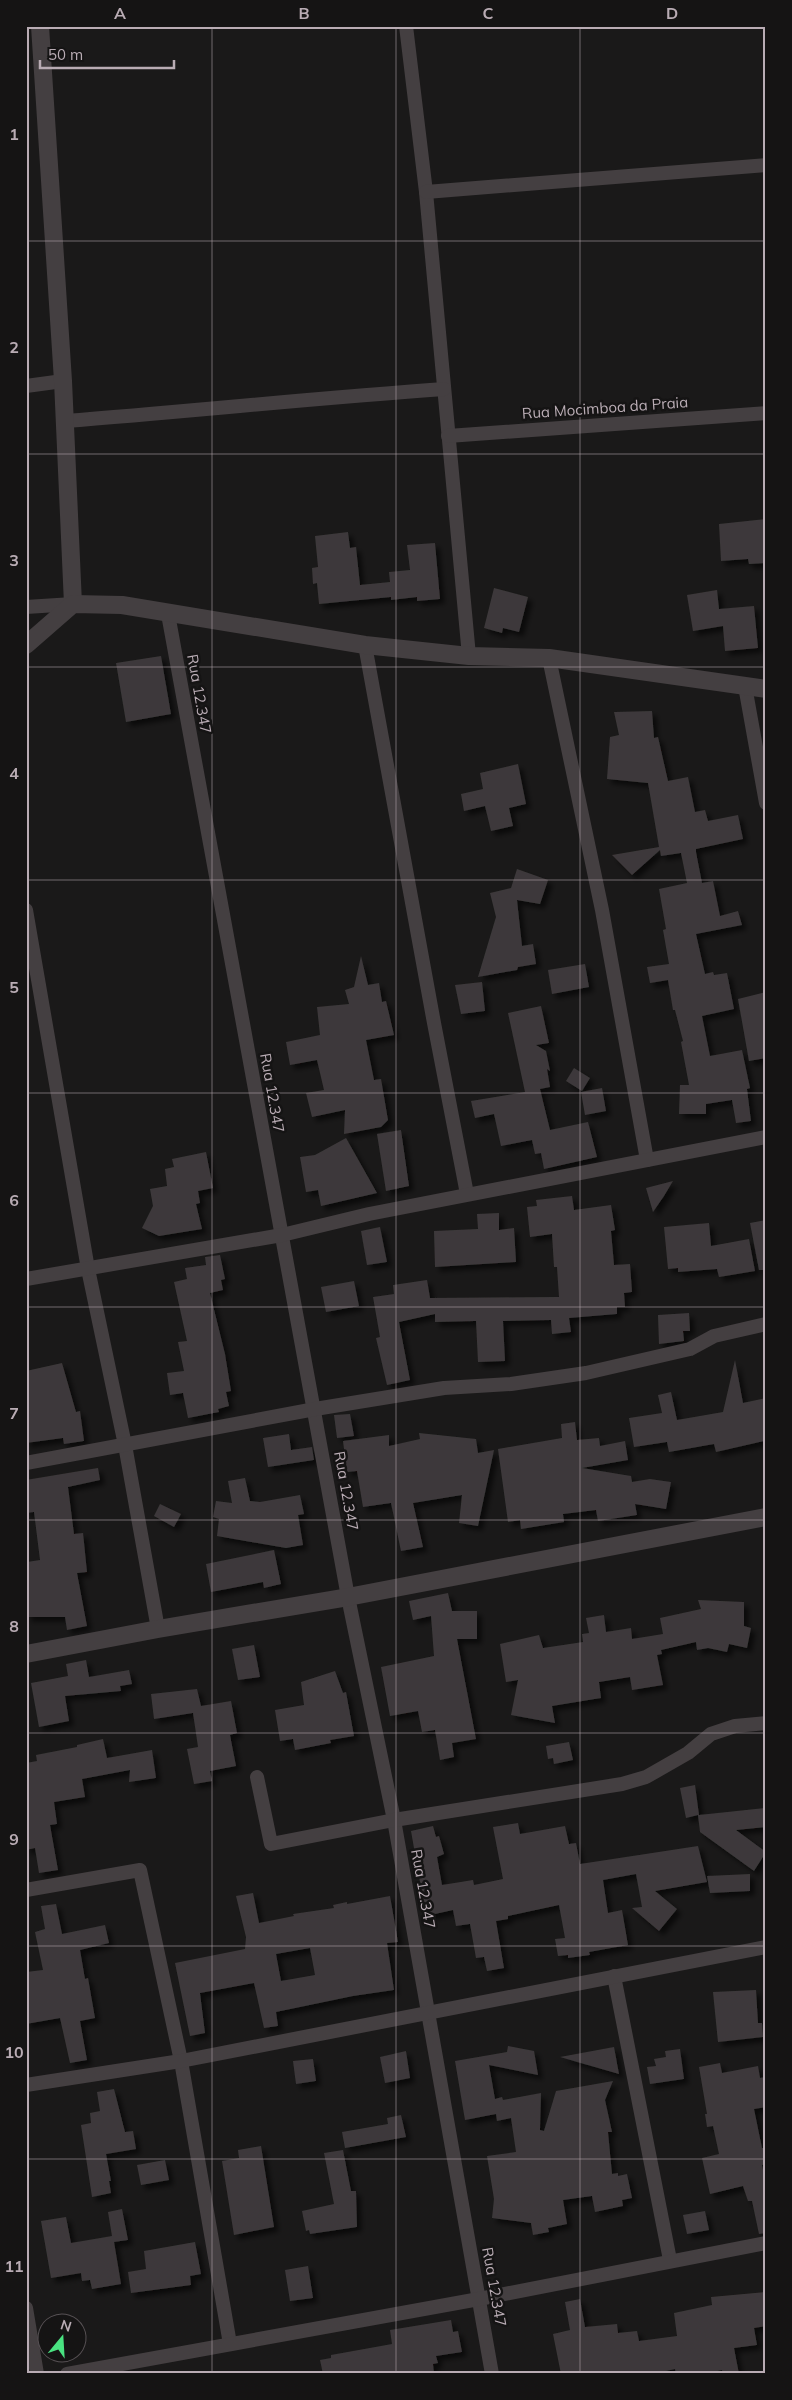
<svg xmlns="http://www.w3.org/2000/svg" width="792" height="2400" font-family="Mulish,sans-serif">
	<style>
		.building { fill: #3c393a; fill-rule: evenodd; filter: url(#shadow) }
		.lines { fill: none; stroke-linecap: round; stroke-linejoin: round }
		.minor { stroke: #443f41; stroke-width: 14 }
		.tertiary { stroke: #443f41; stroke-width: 18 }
		.grid { fill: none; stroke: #b9acb4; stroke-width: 1; stroke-opacity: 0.55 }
		.labels { text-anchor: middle; stroke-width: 5; stroke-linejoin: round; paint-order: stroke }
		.street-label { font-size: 15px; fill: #b9acb4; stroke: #151414 }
		.neatline { fill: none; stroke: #b9acb4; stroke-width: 2 }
		.grid-label { font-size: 16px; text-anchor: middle; font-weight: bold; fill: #b9acb4 }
	</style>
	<defs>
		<filter id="shadow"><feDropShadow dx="4.5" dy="4.5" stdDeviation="2.5" flood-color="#0009"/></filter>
	</defs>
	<rect width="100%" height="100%" fill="#1a1919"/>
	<g class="building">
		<path d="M766,519V563L749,564L748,559L721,561L719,524Z"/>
		<path d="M348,532L350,548L356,547L360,585L390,582L389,572L410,570L407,545L435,543L440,599L417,601V597L391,600V597L319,604L317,583L313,584L312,568L318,567L315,536Z"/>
		<path d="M494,588L528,597L519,632L503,628L502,633L484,628Z"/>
		<path d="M717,590L719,609L754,606L758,648L725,651L723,626L693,631L687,595Z"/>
		<path d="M161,656L171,714L126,722L116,663Z"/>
		<path d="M652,711L654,738L658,737L668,781L688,777L695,812L705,810L708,821L738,815L743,839L696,849V852L702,883L713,881L720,916L738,911L742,925L696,934L705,974L713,972L714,975L727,973L734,1009L702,1016L710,1056L742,1050L750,1088L747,1089L751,1121L736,1123L732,1100L706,1104V1114H679L680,1085H689L681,1042L683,1041L675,1010H673L668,980L650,983L647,967L669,964L663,930L666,929L659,889L687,883L681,853L661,856L660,850L632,875L612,855L659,847L648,783L607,779L610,737L619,735L614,712Z"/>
		<path d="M518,764L526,804L509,808L513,826L491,831L485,806L464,811L461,794L483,789L480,773Z"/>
		<path d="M517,869L548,880L540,904L517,900L522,946L533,944L536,964L518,967L517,970L478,977L496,917L490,893L511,888Z"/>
		<path d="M361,956L368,985L379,983L382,1002L386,1001L394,1035L366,1040L374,1080L381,1079L388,1120L381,1127L344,1134L345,1110L312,1117L306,1093L324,1090L317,1060L290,1065L286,1042L320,1035L317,1007L349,1004L345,990L354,987Z"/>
		<path d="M585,964L589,987L552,994L548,970Z"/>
		<path d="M482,982L485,1011L461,1014L455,985Z"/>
		<path d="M766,992V1058L749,1061L738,999Z"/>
		<path d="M541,1006L549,1043L536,1045L546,1051L550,1071L547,1069L550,1087L540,1089L550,1130L588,1122L597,1157L544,1169L541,1153L535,1154L532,1140L501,1146L494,1114L475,1118L471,1101L525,1092L508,1013Z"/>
		<path d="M574,1068L590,1078L582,1091L566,1081Z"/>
		<path d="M602,1088L606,1111L585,1115L581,1092Z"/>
		<path d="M401,1130L409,1186L386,1191L377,1134Z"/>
		<path d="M346,1138L377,1193L321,1206L318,1190L306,1192L300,1157L315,1155Z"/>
		<path d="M206,1152L213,1188L198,1191L200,1203L196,1204L202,1229L159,1236L142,1228L153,1206L150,1189L167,1186L165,1169L174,1167L172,1159Z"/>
		<path d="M673,1181L664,1196L653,1212L646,1188Z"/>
		<path d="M572,1196L574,1210L611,1205L615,1230L611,1231L614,1265L630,1264L632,1292L624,1293L625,1307H617V1314L569,1318L571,1332L552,1334L551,1320L503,1321L505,1361L478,1362L476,1321L435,1322V1314L399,1322L410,1380L387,1385L376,1338L380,1337L373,1297L394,1294L393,1285L427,1280L430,1298L559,1297L557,1267H554L552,1234L530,1237L527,1207L537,1206L536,1200Z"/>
		<path d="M499,1213V1230L514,1228L516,1262L435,1267L434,1231L478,1229L477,1214Z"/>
		<path d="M766,1220V1270H759L750,1223Z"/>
		<path d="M709,1223L711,1246L749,1239L755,1271L719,1277L717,1269L678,1272V1268L668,1269L664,1227Z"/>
		<path d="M380,1227L387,1262L367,1265L361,1231Z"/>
		<path d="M220,1255L225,1279L221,1280L223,1290L210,1293L225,1354L231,1391L226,1392L229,1406L218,1409L219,1412L188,1418L183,1393L170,1395L167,1373L184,1371L178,1342L187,1341L174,1282L187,1279L185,1268L206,1265L205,1257Z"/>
		<path d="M354,1281L359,1306L326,1312L321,1287Z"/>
		<path d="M689,1313L690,1331H683L684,1341L659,1344L658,1315Z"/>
		<path d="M735,1360L743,1403L766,1398L764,1441L716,1452L714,1444L669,1452L667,1442L634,1447L629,1418L662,1413L658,1395L671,1392L677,1420L723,1412Z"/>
		<path d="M62,1363L76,1412L80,1411L84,1441L64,1444L63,1438L26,1443V1371Z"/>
		<path d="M350,1414L354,1436L337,1438L334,1415Z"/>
		<path d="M575,1422L577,1440L599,1438L600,1446L625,1441L628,1460L582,1468L631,1476L632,1482L650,1479L671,1482L666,1509L635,1504L637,1515L598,1521L596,1510L563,1514L564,1522L521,1529L520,1520L508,1522L498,1449L562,1438L561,1424Z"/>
		<path d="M419,1433L476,1439L478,1453L494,1450L478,1526L459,1523L462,1495L413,1503L423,1547L401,1551L391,1503L363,1507L357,1471L347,1472L343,1441L389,1435V1446L420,1439Z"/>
		<path d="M289,1434L291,1450L312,1447L314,1460L268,1467L263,1438Z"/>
		<path d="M98,1468L100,1480L68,1487L74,1534L83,1533L87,1572L77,1573L87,1626L67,1630L65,1617H27V1562L40,1560L34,1512L26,1513V1480Z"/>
		<path d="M245,1478L250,1501L260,1502L300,1495L304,1514L298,1515L303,1545L286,1548L217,1536L219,1519L213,1517L216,1501L232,1503L228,1481Z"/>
		<path d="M160,1504L181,1514L174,1527L154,1516Z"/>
		<path d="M274,1550L281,1584L264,1588L263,1582L211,1592L206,1564Z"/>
		<path d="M448,1593L452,1611H477V1639H457L476,1739L452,1743L454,1757L440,1760L435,1730L422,1732L418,1711L390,1716L381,1667L434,1656L431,1616L413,1620L409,1601Z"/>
		<path d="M698,1600L744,1602V1626L751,1628L747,1648L729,1644L727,1652L708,1648L697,1650L696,1642L661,1650L662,1654L657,1655L663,1685L632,1690L630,1677L599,1682L601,1698L552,1706L555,1723L511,1715L518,1680L506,1682L500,1644L539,1635L543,1648L583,1642L582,1634L589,1633L586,1618L604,1615L606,1632L631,1628L632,1639L663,1634L660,1618L701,1609Z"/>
		<path d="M254,1645L260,1677L238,1680L232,1649Z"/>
		<path d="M86,1660L89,1677L129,1670L132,1684L120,1686L121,1691L65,1696L69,1721L39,1727L31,1683L68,1676L66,1664Z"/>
		<path d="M335,1671L343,1693L346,1692L354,1736L330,1740L331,1743L295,1750L293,1739L280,1741L275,1710L304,1705L301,1682Z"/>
		<path d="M197,1689L201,1706L231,1701L237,1733L230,1735L236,1766L210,1771L212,1781L194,1784L187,1749L198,1747L193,1713L154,1719L151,1694Z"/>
		<path d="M103,1739L107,1758L152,1750L156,1778L129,1782L130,1770L82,1779L85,1797L54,1802L57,1824L50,1825L58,1870L39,1873L35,1848L26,1850V1763L37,1761L36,1755L77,1747V1745Z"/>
		<path d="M569,1742L573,1760L554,1764L553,1758L548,1759L546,1746Z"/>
		<path d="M695,1785L699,1815L765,1808L766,1827L736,1830L766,1852L754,1871L700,1832L698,1815L686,1818L680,1788Z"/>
		<path d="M518,1823L520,1834L565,1826L569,1844L576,1843L580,1864L698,1846L707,1882L655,1891L677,1909L659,1931L632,1908L642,1907L636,1874L603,1880L608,1913L622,1910L628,1945L589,1952L590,1955L568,1958V1955L558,1956L555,1939L565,1938L559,1905L508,1916V1919L496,1921L504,1968L487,1971L484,1957L476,1958L470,1924L456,1926L453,1910L426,1916L411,1831L433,1826L436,1837L439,1836L444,1854L437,1857L442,1885L473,1880L474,1885L503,1879L493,1827Z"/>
		<path d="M750,1874V1891L710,1893L707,1876Z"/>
		<path d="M253,1893L259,1923L294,1916L293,1914L334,1908L333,1905L347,1902V1904L390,1896L398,1942L387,1943L394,1990L353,1996L276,2012L278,2026L264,2028L254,1983L200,1993L205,2033L190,2036L175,1963L245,1949L246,1937L236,1896ZM310,1948L315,1975L281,1981L276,1954Z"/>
		<path d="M56,1904L62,1934L105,1925L109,1943L80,1950L85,1979L88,1978L95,2018L80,2021L87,2060L70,2063L60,2018L26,2024V1972L43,1970L35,1932L45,1929L41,1906Z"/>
		<path d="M756,1990L758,2023H762L763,2037L718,2042L713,1992Z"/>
		<path d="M508,2046L534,2051L538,2075L489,2065L495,2099L502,2097L503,2100L541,2093L540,2130L544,2131L556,2091L613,2081L605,2100L612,2132H608L612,2174L618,2173V2176L627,2174L632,2198L622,2200L623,2206L595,2212L592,2196L563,2200L567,2224L548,2228L549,2232L533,2235L531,2223L492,2218L494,2199L487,2156L516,2152L511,2118L497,2121L496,2114L465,2120L455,2061L507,2052Z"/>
		<path d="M614,2047L619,2074L560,2057Z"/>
		<path d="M680,2049L684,2079L650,2084L647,2067L656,2066L654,2059L666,2057L665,2051Z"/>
		<path d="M406,2051L410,2078L385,2083L380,2057Z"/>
		<path d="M313,2059L316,2081L296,2084L293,2061Z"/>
		<path d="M720,2063L722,2073L758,2066L760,2078L766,2077V2107L754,2109L762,2148H766V2164L762,2165L766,2185V2233L759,2234L752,2201H748L743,2186L710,2194L702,2158L719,2154L713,2126L707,2127L705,2114H707L699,2067Z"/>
		<path d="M114,2089L125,2132L133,2131L136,2149L106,2154L111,2181H109L111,2193L92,2197L81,2125L91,2123L90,2113L100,2111L97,2092Z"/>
		<path d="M401,2115L406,2137L345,2148L342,2132L388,2124L387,2118Z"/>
		<path d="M261,2146L274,2227L234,2235L222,2161L239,2158L238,2150Z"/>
		<path d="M343,2150L351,2191H356L357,2227L310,2234L309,2230L306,2231L302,2211L334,2204L324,2153Z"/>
		<path d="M165,2160L169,2180L141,2185L137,2165Z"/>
		<path d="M122,2209L128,2240L114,2242L121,2284L92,2289L90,2280L82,2281L81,2273L51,2278L41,2221L66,2217L71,2243L112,2236L108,2212Z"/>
		<path d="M705,2211L709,2230L687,2234L683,2215Z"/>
		<path d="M195,2242L201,2274L190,2276L191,2285L131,2293L128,2272L146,2269L144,2251Z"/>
		<path d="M308,2266L313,2298L290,2301L285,2270Z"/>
		<path d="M766,2292V2326L754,2328L757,2345L734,2348L739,2374H723L722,2370L703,2374H676L675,2369L652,2374H561L553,2334L570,2330L565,2302L580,2299L585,2327L617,2324L618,2333L637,2331L639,2341L677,2336L674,2313L712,2305L711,2297Z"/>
		<path d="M451,2320L453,2332L458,2331L462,2352L436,2356L438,2363L433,2364L434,2374H323L320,2360L331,2358V2355L392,2344L390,2330Z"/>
	</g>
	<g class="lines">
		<g class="minor">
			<path d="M406,26L426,192L469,656"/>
			<path d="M426,192L766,165"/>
			<path d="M26,386L63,381"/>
			<path d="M65,421C192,411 317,398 444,389"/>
			<path d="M448,436L766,413"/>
			<path d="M26,607L73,604"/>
			<path d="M168,614L348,1597L394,1820L492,2374"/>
			<path d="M365,645L434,1023L467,1194"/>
			<path d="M549,658L602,910L647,1160"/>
			<path d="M745,686L766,803"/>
			<path d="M26,910L88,1269L125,1445L158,1629"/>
			<path d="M26,1279L282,1235L369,1214L766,1137"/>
			<path d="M26,1463L315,1409L444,1388L511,1384L586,1373L690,1349L714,1336L766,1324"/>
			<path d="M257,1777L271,1844L394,1820L622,1784L646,1777L688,1753L711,1734L735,1726L766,1723"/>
			<path d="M26,1890L140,1870L181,2061L230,2344"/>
			<path d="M614,1976L670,2260"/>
			<path d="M26,2085L181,2061L766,1947"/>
			<path d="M26,2308L37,2374"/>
			<path d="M67,2374L479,2299L766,2243"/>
		</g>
		<g class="tertiary">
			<path d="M40,26L63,381L73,604"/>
			<path d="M26,645L73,604L122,605L365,645L469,656L549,658L766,689"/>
			<path d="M26,1654L158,1629L348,1597L766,1517"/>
		</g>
	</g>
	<path class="grid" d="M212,26V2374M396,26V2374M580,26V2374M26,241H766M26,454H766M26,667H766M26,880H766M26,1093H766M26,1307H766M26,1520H766M26,1733H766M26,1946H766M26,2159H766"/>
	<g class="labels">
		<g class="street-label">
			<text transform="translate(605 408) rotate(-4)" y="5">Rua Mocimboa da Praia</text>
			<text transform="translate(199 694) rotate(80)" y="5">Rua 12.347</text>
			<text transform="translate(272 1093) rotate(80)" y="5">Rua 12.347</text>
			<text transform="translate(346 1491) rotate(80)" y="5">Rua 12.347</text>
			<text transform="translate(423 1889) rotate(80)" y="5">Rua 12.347</text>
			<text transform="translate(494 2287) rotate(80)" y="5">Rua 12.347</text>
		</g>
	</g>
	<rect width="792" height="2400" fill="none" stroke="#151414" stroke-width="55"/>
	<g transform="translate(62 2338) rotate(18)"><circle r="24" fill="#151414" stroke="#575154"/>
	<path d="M0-4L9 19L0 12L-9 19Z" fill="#49e281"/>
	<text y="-8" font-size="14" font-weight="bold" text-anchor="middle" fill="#b9acb4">N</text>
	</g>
	<path d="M40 60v8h134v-8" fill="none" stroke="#b9acb4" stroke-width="2.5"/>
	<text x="48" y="60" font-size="15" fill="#b9acb4" stroke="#151414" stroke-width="4" paint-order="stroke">50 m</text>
	<rect x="28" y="28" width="736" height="2344" class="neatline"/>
	<g class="grid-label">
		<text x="120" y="19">A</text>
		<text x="304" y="19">B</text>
		<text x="488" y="19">C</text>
		<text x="672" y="19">D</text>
		<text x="14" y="140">1</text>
		<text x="14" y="353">2</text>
		<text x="14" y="566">3</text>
		<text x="14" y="779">4</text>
		<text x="14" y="993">5</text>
		<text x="14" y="1206">6</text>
		<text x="14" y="1419">7</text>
		<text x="14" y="1632">8</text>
		<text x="14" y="1845">9</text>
		<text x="14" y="2058">10</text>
		<text x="14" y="2272">11</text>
	</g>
</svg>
